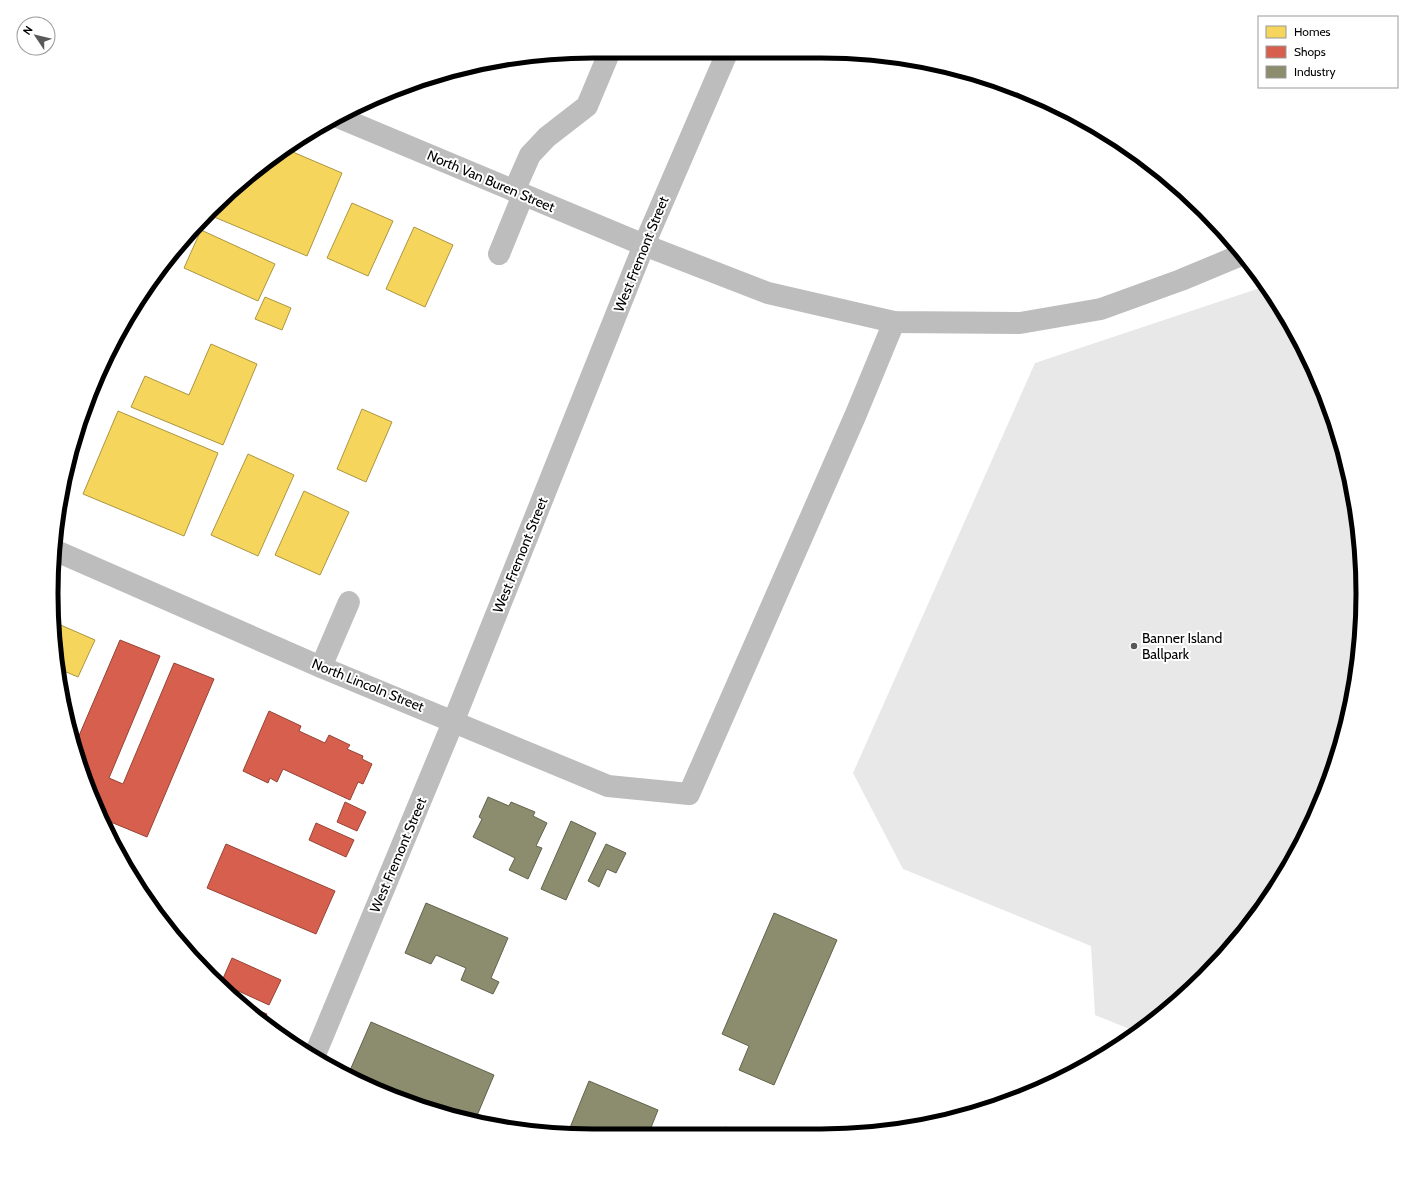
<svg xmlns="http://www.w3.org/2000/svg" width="1414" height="1187" font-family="Cabin,sans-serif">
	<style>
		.green { fill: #e8e8e8 }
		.homes { fill: #f6d55c; stroke: #ac9540 }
		.shops { fill: #d6604d; stroke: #964336 }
		.industry { fill: #8c8c6e; stroke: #62624d }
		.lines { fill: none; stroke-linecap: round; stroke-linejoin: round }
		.minor { stroke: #bdbdbd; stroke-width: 22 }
		.poi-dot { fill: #595959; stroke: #fff; stroke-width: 1.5 }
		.labels { text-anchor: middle; stroke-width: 4; stroke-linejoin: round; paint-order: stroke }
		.street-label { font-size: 14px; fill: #000; stroke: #fff }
		.poi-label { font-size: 14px; fill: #000; stroke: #fff; text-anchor: start }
		.rim { fill: none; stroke: #000; stroke-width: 5 }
	</style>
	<rect width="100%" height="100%" fill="#fff"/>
	<path class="green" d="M1266,286L1272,292L1322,386L1353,487L1363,593L1353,699L1322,801L1272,895L1204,977L1137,1032L1095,1015L1091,946L903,869L853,773L1035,363Z"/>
	<g class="homes">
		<path d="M288,150L342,173L307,256L207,214Z"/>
		<path d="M352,203L393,221L368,276L327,258Z"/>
		<path d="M414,227L453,245L425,307L386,289Z"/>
		<path d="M201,230L275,264L258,301L184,268Z"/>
		<path d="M265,297L291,308L282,330L255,319Z"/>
		<path d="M211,344L257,364L223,445L131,407L145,376L189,395Z"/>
		<path d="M362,409L392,422L366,482L337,469Z"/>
		<path d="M118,411L218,453L184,536L83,494Z"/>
		<path d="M248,454L294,475L258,556L211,535Z"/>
		<path d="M304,491L349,512L320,575L275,555Z"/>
		<path d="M56,623L95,640L78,677L59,669Z"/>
		<path d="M61,694L71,699L65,712L61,699Z"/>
	</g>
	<g class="shops">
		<path d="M120,640L160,656L109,778L123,784L174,663L214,679L147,837L101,818L92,801L75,745Z"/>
		<path d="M269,711L301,726L299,731L325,743L329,735L350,745L347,749L363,756L362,759L372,764L363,784L358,782L350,800L283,769L277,782L270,778L268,783L243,771Z"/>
		<path d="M345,802L366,812L357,831L337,822Z"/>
		<path d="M316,823L354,840L346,857L309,840Z"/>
		<path d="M226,844L335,891L316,934L207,888Z"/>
		<path d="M232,958L281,980L269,1005L221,983Z"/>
		<path d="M234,1000L267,1014L264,1021L236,1001Z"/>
	</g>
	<g class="industry">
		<path d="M488,797L509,806L511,802L535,812L533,816L547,823L536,846L542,848L528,879L509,870L515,858L473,837L482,819L479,817Z"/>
		<path d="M571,821L596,833L566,900L541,889Z"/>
		<path d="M606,844L626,853L616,873L607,869L599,887L588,881Z"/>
		<path d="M426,903L508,938L491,978L499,982L493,994L461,980L466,968L436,955L431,964L405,953Z"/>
		<path d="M774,913L837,940L774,1085L739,1070L749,1046L722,1034Z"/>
		<path d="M371,1022L494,1075L476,1118L419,1107L348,1075Z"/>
		<path d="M589,1081L658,1110L648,1135H567Z"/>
		<path d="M725,1127L745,1136H722Z"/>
	</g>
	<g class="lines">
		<g class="minor">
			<path d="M338,117L644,245L768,293L894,322L1020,323L1101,309L1181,280L1241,255"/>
			<path d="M514,191L530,155L547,137L587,106L610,51"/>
			<path d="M499,254L523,195"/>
			<path d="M54,550L321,667L608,786L689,794L856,414L894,322"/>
			<path d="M321,667L349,602"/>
			<path d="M314,1057L454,720L644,245L727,53"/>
		</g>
	</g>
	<circle class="poi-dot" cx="1134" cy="646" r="4"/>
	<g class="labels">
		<g class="street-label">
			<text transform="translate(491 181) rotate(23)" y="5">North Van Buren Street</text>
			<text transform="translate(641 254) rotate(-68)" y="5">West Fremont Street</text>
			<text transform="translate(520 555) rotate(-68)" y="5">West Fremont Street</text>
			<text transform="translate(368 685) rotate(22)" y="5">North Lincoln Street</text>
			<text transform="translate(398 855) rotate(-67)" y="5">West Fremont Street</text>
		</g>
		<g class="poi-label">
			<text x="1142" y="643">Banner Island<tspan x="1142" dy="16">Ballpark</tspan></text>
		</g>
	</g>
	<path d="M0 0H1414V1187H0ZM593 58H821A535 535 0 0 1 1356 593V594A535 535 0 0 1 821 1129H593A535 535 0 0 1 58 594V593A535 535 0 0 1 593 58Z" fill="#fff" fill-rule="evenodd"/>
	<path class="rim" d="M593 58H821A535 535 0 0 1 1356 593V594A535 535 0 0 1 821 1129H593A535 535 0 0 1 58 594V593A535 535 0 0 1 593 58Z"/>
	<rect x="1258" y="16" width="140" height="72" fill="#ffffff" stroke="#999999"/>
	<rect x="1266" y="26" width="20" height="12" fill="#f6d55c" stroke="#999999"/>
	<text x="1294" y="36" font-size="12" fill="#000000">Homes</text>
	<rect x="1266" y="46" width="20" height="12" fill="#d6604d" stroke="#999999"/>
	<text x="1294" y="56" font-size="12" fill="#000000">Shops</text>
	<rect x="1266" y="66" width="20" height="12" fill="#8c8c6e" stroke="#999999"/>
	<text x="1294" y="76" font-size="12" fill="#000000">Industry</text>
	<g transform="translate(36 36) rotate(305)"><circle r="19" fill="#ffffff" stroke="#999999"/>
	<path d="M0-3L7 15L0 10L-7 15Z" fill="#595959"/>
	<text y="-6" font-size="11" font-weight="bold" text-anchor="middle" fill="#000000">N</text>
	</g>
</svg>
